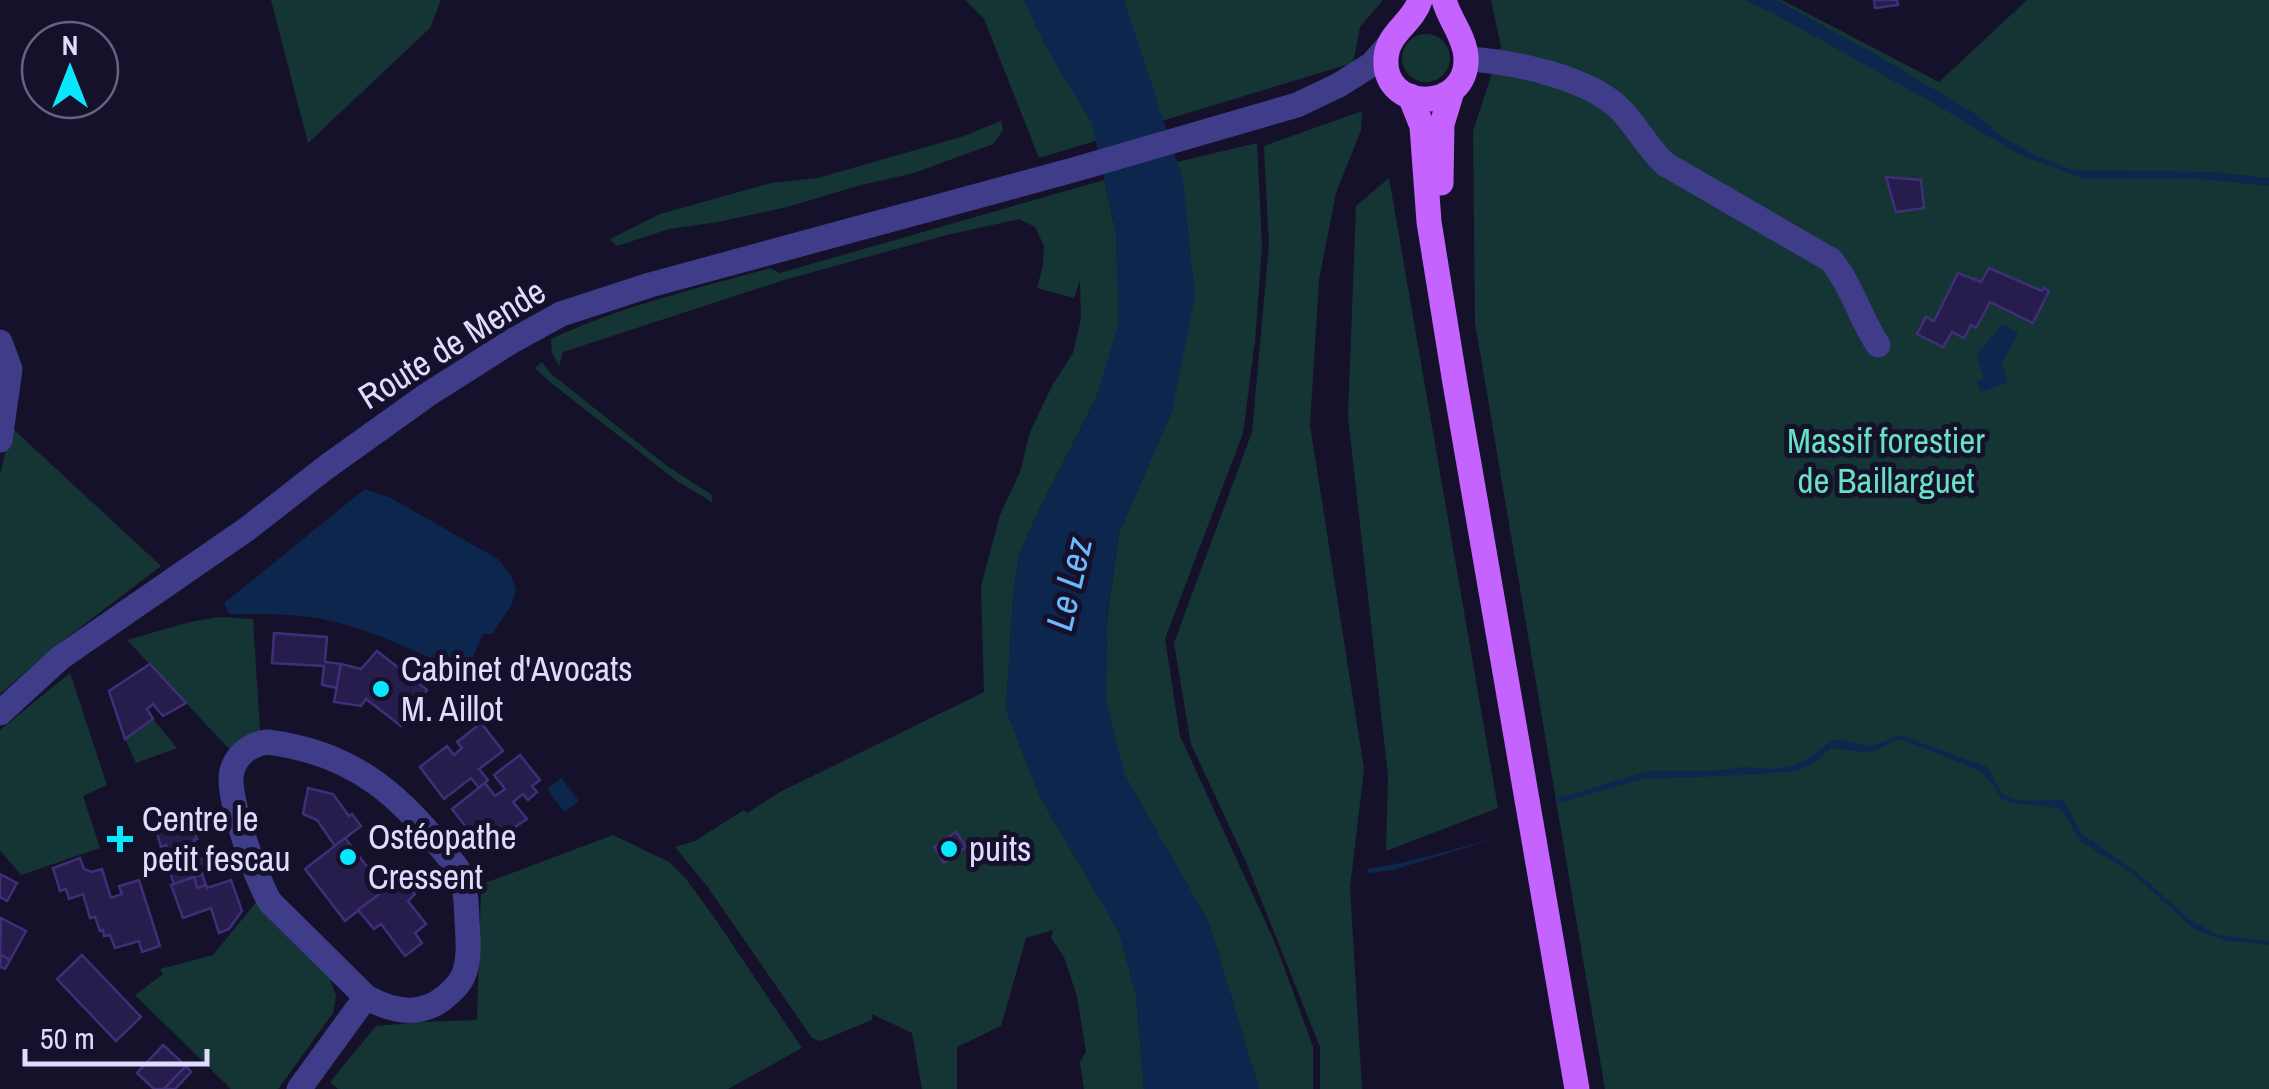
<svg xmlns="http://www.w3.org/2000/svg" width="2269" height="1089" font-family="'Archivo Narrow',sans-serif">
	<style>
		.green { fill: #143534 }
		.water { fill: #0d264e }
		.building { fill: #271d4c; stroke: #3e2f78; stroke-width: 2.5 }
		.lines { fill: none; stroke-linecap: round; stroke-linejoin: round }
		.minor { stroke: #3f3d8a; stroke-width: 25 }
		.major { stroke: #c463fe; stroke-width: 25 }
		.poi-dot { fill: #09e7fe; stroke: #16112b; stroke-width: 4 }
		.labels { text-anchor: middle; stroke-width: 10; stroke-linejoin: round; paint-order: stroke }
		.street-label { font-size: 35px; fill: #e0dcff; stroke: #16112b }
		.park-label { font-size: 35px; fill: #66e1c1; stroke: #16112b }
		.poi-label { font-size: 35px; fill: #e0dcff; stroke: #16112b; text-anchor: start }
		.water-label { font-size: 38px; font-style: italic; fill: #6abafe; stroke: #16112b }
	</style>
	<rect width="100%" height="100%" fill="#16112b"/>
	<g class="green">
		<path d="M271,0H441L430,28L308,143Z"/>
		<path d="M965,0H1383L1360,27L1353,63L1039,158L984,19Z"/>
		<path d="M1491,0H1782L1939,82L2027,0H2269V1089H1605L1475,323L1473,131L1501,46Z"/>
		<circle cx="1426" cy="58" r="24"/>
		<path d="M1362,111L1361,130L1336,193L1319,280L1310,425L1364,769L1350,888L1362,1089H1320V1047L1246,862L1191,744L1174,643L1252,432L1269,245L1264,146Z"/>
		<path d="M1001,121L1003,130L993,144L914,173L861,185L787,207L718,222L669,229L617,246L610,239L660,214L771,183L818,178L964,136Z"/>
		<path d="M1257,143L1262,247L1255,341L1243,433L1165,639L1180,736L1276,945L1313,1047V1089H1259L1209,923L1124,775L1106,701L1107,620L1119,533L1172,411L1183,180L1177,162Z"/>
		<path d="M1389,178L1498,808L1386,851L1388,775L1348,417L1356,206Z"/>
		<path d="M1104,180L1116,233L1119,324L1097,396L1039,510L1019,554L1013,596L1006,709L1040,797L1119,932L1136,995L1144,1089H1084L1080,1062L1086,1052L1077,996L1064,957L1051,938L1053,930L1026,938L1001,1026L957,1047V1089H922L912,1033L872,1014V1020L821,1041L812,1038L707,886L675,847L695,841L744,810L747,813L780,792L984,692L981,586L1000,515L1020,472L1030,432L1052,386L1073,353L1081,319L1080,280L1074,298L1037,288L1043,265L1044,246L1035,227L1019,219L947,235L784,280L563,352L559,366L552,353L551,339C621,306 696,289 770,268L780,273Z"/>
		<path d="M542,362L550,373L667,466L712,495V502L677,481L551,383L535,368Z"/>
		<path d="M11,427L161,566L53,648L0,694V475Z"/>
		<path d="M220,617L253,619L260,731L231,751L127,640L190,622Z"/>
		<path d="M70,673L107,785L83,796L100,848L21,875L0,850V730Z"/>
		<path d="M153,719L177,748L136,763L125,739Z"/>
		<path d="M613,835L669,862L686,879L716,920L802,1048L728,1089H338L330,1082L376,1026L422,1022L477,1020L481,891L485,883Z"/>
		<path d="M257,901L329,976L336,996L333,1013L278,1089H231L135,995L163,974L160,969L213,955Z"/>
	</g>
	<g class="water">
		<path d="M1024,0H1124L1183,180L1195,295L1172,411L1119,533L1107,616L1106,701L1125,775L1209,923L1259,1089H1144L1136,995L1119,932L1040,797L1006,709L1013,596L1019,554L1039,510L1097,396L1119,324L1116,233L1092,123L1045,46Z"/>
		<path d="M1745,0H1776L1882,58L1977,115L2000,135L2034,155L2073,170L2215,172L2269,178V186L2202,179H2085L2018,154L1940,107L1776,15Z"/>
		<path d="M2002,324L2018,333L2002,363L2008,383L1981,392L1977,381L1984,378L1976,356Z"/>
		<path d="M365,489L391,498L498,559L511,575L516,590L512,604L492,634H483L473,657L460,668L446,665C409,648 361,626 322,619C292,613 259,614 229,614L224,603Z"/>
		<path d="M1900,735L1987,767C1994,775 1996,789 2005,795C2017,805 2048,798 2064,801L2081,833L2140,875L2189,919L2218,935L2269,941V945L2223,940L2194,929L2133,874L2082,842C2072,832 2069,816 2058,808L2015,803L2002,799L1990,781L1976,769L1900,739L1868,753L1831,748L1812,765L1795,771L1748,775L1642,779L1559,803L1556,799L1649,771H1714L1743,767L1772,769L1795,765L1805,760L1832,741L1840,740L1871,746Z"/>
		<path d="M561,778L579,801L564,812L547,789Z"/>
		<path d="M1501,837L1393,870L1368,873L1367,869L1405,862Z"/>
	</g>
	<g class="building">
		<path d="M1874,0H1897L1898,5L1875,8Z"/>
		<path d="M1886,177L1921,180L1924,208L1896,212Z"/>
		<path d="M1989,268L2042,291L2044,288L2049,291L2033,323L1990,302L1976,328L1971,325L1964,338L1952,332L1943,347L1917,334L1926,317L1934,321L1958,273L1981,282Z"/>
		<path d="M274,633L327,637L325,662L341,664L337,688L322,685L324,666L272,663Z"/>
		<path d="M377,651L427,690L401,726L366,699L361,706L334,702L341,664L361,669Z"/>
		<path d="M150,664L186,703L163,716L153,704L147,709L153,719L125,739L109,691Z"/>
		<path d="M481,723L503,751L479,769L488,780L479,788L471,778L444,799L420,767L447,746L454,755L462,748L457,742Z"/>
		<path d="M520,755L540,780L532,786L537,792L528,800L523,794L513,802L527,819L506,833L480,845L452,809L485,783L495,796L505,789L494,775Z"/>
		<path d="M308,788L333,794L349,816L352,814L361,826L335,846L317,820L303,814Z"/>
		<path d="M190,822L197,839L194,840L208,872L174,884L166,862L172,860L166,845L161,847L157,833L159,828L172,824L174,828Z"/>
		<path d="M956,832L966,847L944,863L934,847Z"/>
		<path d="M345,838L385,890L345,921L305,869Z"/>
		<path d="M80,858L84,869L91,872L102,869L111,898L122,894L119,886L139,880L160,946L142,952L139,941L115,948L110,935L104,936L103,930L100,931L95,917L90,918L83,894L69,899L66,889L60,891L53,868Z"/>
		<path d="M0,874L17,883L7,901L0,897Z"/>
		<path d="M202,874L206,885L197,888L194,877Z"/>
		<path d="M194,877L197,888L206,885L207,888L231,880L242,911L229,929L219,933L211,908L183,918L171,885Z"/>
		<path d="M402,877L415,894L408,901L426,924L415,933L422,943L405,956L381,924L374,929L358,910Z"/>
		<path d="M1,918L26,931L10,960L0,956Z"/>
		<path d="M1,955L10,960L5,969L0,967Z"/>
		<path d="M82,955L141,1017L116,1041L57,979Z"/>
		<path d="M163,1045L186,1066L164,1089H154L137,1073Z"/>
		<path d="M186,1066L191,1072L175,1089H164Z"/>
	</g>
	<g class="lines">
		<g class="minor">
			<path d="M1466,59C1510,61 1589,77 1621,110C1637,127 1648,148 1665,164L1831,260C1852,286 1860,318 1878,345"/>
			<path d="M0,342L10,369L0,440"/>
			<path d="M0,713L60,658L247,529L325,468L427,395L512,341L561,314L650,285L1073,170L1297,105L1339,85L1372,64L1387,47"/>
			<path d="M267,742C357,753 404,798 457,868C466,883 466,901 467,920C468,938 470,957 464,974C460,984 453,990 445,997C420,1018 391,1011 366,997L270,902C257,880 225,794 232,771C236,755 251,744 267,742Z"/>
			<path d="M299,1089L366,997"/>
		</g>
		<g class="major">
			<path d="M1420,0C1413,23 1387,33 1386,58C1382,113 1469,113 1466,57C1465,37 1449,19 1444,0"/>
			<path d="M1410,96L1422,126L1429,222L1455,383L1577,1089"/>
			<path d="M1441,183L1442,124L1452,91"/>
		</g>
	</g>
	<g class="poi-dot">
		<circle cx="381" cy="689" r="10"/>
		<path d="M115 824h10v10h10v10h-10v10h-10v-10h-10v-10h10z"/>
		<circle cx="949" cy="849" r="10"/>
		<circle cx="348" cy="857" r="10"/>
	</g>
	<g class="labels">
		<g class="street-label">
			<text transform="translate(452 344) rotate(-32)" y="12">Route de Mende</text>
		</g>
		<g class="park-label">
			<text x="1886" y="453">Massif forestier<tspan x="1886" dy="40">de Baillarguet</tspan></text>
		</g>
		<g class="poi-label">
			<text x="401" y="681">Cabinet d'Avocats<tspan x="401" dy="40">M. Aillot</tspan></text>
			<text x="142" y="831">Centre le<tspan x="142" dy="40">petit fescau</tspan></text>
			<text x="368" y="849">Ostéopathe<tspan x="368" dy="40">Cressent</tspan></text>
			<text x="969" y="861">puits</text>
		</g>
		<g class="water-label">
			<text transform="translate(1069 584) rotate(-77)" y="13">Le Lez</text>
		</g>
	</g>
	<g transform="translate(70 70)"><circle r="48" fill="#16112b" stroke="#676280" stroke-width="2.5"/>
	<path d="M0-8L18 38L0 25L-18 38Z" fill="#09e7fe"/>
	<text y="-15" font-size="28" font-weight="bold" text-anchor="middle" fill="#e0dcff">N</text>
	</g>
	<path d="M25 1049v15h182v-15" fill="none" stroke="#e0dcff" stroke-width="5"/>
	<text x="40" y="1049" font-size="30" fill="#e0dcff" stroke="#16112b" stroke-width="8" paint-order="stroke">50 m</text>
</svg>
